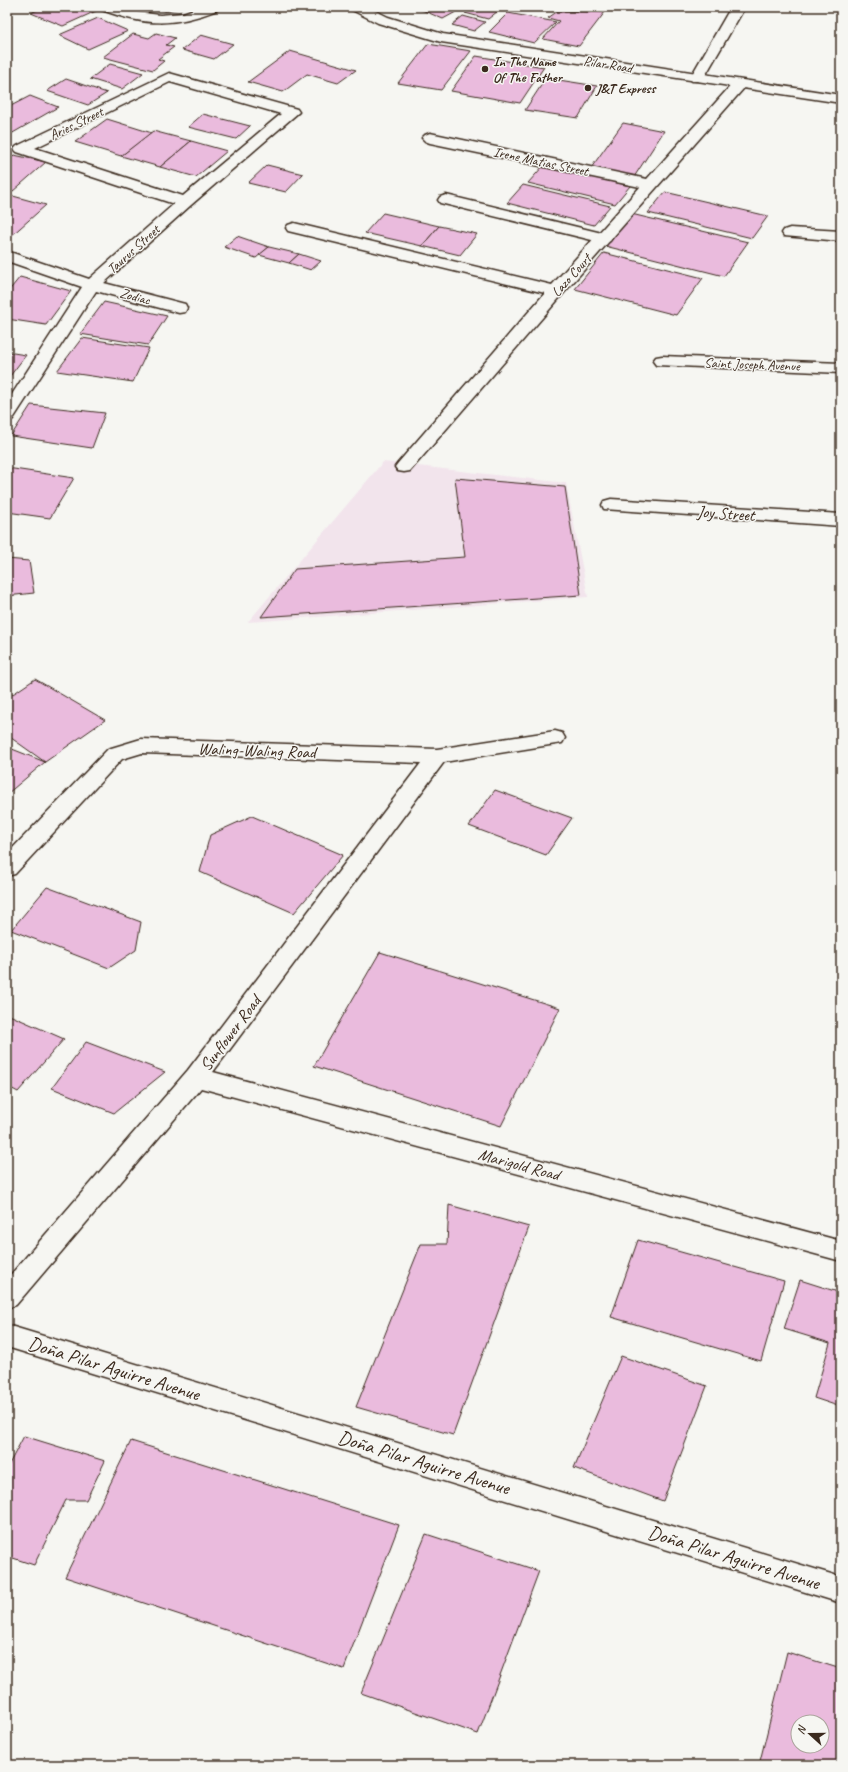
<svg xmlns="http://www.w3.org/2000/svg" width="848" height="1772" font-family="Caveat,sans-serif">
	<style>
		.built { fill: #f2e4ec }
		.building { fill: #eabbdd; stroke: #3b2a1e; fill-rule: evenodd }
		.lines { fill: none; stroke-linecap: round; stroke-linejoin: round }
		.lane-casing { stroke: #3b2a1e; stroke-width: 3 }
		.street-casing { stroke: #3b2a1e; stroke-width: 3 }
		.secondary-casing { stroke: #3b2a1e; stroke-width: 3 }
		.lane { fill: #f6f6f2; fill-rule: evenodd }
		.street { fill: #f6f6f2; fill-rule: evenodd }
		.secondary { fill: #f6f6f2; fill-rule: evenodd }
		.poi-dot { fill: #3b2a1e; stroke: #f6f6f2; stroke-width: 1.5 }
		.labels { text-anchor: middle; stroke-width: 3; stroke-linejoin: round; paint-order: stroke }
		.far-poi-label { font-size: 14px; font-weight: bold; fill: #3b2a1e; stroke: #f6f6f2; text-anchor: start }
		.far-street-label { font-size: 14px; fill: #3b2a1e; stroke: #f6f6f2 }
		.street-label { font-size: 17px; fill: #3b2a1e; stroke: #f6f6f2 }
		.near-street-label { font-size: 20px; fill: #3b2a1e; stroke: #f6f6f2 }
	</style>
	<rect width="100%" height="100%" fill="#f6f6f2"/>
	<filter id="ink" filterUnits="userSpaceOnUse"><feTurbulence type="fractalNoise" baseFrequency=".025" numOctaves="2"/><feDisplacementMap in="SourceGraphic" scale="8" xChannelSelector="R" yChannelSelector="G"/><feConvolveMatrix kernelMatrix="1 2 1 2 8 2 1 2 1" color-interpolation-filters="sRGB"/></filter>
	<g filter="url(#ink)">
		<path class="built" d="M383,462L566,483L588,597L248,622Z"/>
		<g class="building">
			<path d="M43,7H89L96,11L63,26L31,13Z"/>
			<path d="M158,7H187L165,11Z"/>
			<path d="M415,7H465L443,19Z"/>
			<path d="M473,7H485L498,11L488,19L465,13Z"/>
			<path d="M558,11L605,12L579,46L543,39L559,21L548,18Z"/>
			<path d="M508,13L556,22L534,43L489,32Z"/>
			<path d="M463,16L485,22L474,31L452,25Z"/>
			<path d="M98,18L128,31L88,49L59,35Z"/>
			<path d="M156,33L175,38L166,45L174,47L158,59L164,61L153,70L103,57L133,34L149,38Z"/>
			<path d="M201,35L233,44L214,59L182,50Z"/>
			<path d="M428,44L471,51L441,90L398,83Z"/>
			<path d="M290,51L356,70L338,83L307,74L283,92L248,82Z"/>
			<path d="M476,56L544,67L520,103L451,91Z"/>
			<path d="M110,64L143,73L122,89L90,79Z"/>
			<path d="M546,78L597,86L578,118L525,110Z"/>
			<path d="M66,79L107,93L88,105L47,91Z"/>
			<path d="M30,96L58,107L11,134L7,132V108Z"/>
			<path d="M203,114L250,126L236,139L188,127Z"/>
			<path d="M107,119L152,133L121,156L75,142Z"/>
			<path d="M623,123L664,131L634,177L591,168Z"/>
			<path d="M153,131L191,141L160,167L121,156Z"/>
			<path d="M191,141L227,151L196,177L160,167Z"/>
			<path d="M14,155L46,162L12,192L7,191V161Z"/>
			<path d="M267,165L303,174L286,192L248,183Z"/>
			<path d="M544,165L630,186L615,204L528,183Z"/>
			<path d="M523,185L610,206L594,225L507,203Z"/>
			<path d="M665,192L768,216L752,238L648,213Z"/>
			<path d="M13,196L46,205L11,236L7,235V201Z"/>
			<path d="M383,213L439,226L422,246L365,233Z"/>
			<path d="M627,213L748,242L724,276L601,245Z"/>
			<path d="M439,226L477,234L460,255L422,246Z"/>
			<path d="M237,236L269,247L256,258L224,247Z"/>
			<path d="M269,247L299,254L289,263L259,255Z"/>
			<path d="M604,253L703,278L676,315L575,289Z"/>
			<path d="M299,254L321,261L311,270L289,263Z"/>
			<path d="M20,277L71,291L46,325L7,319V293Z"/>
			<path d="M104,302L167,316L148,345L80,334Z"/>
			<path d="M82,338L149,348L133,382L57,371Z"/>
			<path d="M7,352L26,355L7,380Z"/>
			<path d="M31,405L105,413L92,448L11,436Z"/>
			<path d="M7,468L74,478L50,518L7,512Z"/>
			<path d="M455,478L565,487L581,595L261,617L295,569L465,557Z"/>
			<path d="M7,559L29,561L34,593L7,596Z"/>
			<path d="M35,679L105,720L45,762L7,735V698Z"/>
			<path d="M7,747L45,762L7,794Z"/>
			<path d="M495,790L572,818L546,855L469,826Z"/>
			<path d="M252,816L343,855L294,913L200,872L210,835Z"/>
			<path d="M47,887L141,922L136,950L109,968L11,930Z"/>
			<path d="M380,952L560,1008L501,1126L314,1066Z"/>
			<path d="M7,1014L64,1039L18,1092L7,1086Z"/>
			<path d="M86,1042L165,1072L114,1113L52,1088Z"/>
			<path d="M449,1205L529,1227L453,1435L356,1407L421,1244H447Z"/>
			<path d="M638,1240L784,1281L761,1361L611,1317Z"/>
			<path d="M800,1280L841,1293V1407L814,1398L830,1343L784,1329Z"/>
			<path d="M621,1356L707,1386L663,1501L574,1468Z"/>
			<path d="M24,1436L105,1461L86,1500H66L34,1565L7,1556V1468Z"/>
			<path d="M131,1441L399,1525L344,1669L65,1577Z"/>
			<path d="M426,1534L539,1571L478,1734L361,1693Z"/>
			<path d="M787,1652L841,1669V1765H759ZM798,1722H822V1746H798Z"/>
		</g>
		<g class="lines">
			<defs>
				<path id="lane" d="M446,195L610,235L612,238L610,241L604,243L440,203L438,200L440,197Z"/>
				<g id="street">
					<path d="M100,7H120L136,12L160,15L183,13L200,7H219L217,10C174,27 145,26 102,10Z"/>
					<path d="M731,7H745L702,81H692L690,78Z"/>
					<path d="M169,73L297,109L299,112L191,205L104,283L185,304L187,308L185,312L179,313L96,291L13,419L7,420V402L82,287L7,261V251L89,279L174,204L17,152L14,149L17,146ZM170,82L281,114L183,196L35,148Z"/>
					<path d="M739,81L744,82L746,85L744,88L562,295L410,471L404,472L398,471L395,467L398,463L545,293L288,231L286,228L288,225L294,223L552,285L640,187L430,143L425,141L422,138L425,135L430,133L647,179L734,82Z"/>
					<path d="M790,228L841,231V241L784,236L782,233L784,230Z"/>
					<path d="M662,356L841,363V373L656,365L653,361L656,357Z"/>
					<path d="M611,499L841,514V526L604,509L602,505L604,501Z"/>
					<path d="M555,731L562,733L565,738L562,743L444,762L213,1072L841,1241V1261L201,1088L16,1305L7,1308V1279L188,1070L421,763L142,753L122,759L15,874L7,876V854L108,749L141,739L437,749Z"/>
					<path d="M7,1325L841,1577V1603L7,1347Z"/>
				</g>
				<path id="secondary" d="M350,7H368L388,17L443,34L841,95V103L441,42L378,23L352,10Z"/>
			</defs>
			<use href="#lane" class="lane-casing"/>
			<use href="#street" class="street-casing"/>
			<use href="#secondary" class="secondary-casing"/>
			<use href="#lane" class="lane"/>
			<use href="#street" class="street"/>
			<use href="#secondary" class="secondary"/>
		</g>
	</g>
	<g class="poi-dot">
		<circle cx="485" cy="69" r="4"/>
		<circle cx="588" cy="88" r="4"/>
	</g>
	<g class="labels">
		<g class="far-poi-label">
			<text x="493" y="66">In The Name<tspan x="493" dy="16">Of The Father</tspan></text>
			<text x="596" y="93">J&amp;T Express</text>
		</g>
		<g class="far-street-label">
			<text transform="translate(608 64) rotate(9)" y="5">Pilar Road</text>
			<text transform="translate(76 123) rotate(-26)" y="5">Aries Street</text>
			<text transform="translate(541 161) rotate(12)" y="5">Irene Matias Street</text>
			<text transform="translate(133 249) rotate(-42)" y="5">Taurus Street</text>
			<text transform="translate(571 275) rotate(-48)" y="5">Lazo Court</text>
			<text transform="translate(135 296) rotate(15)" y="5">Zodiac</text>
			<text transform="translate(752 364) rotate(2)" y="5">Saint Joseph Avenue</text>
		</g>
		<g class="street-label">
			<text transform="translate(726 513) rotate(4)" y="6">Joy Street</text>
			<text transform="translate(257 750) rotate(2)" y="6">Waling-Waling Road</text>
			<text transform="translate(230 1033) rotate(-53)" y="6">Sunflower Road</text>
			<text transform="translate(519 1164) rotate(15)" y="6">Marigold Road</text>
		</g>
		<g class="near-street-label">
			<text transform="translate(114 1368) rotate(17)" y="7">Doña Pilar Aguirre Avenue</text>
			<text transform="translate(424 1462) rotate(17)" y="7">Doña Pilar Aguirre Avenue</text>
			<text transform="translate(734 1557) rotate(17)" y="7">Doña Pilar Aguirre Avenue</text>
		</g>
	</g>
	<rect width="848" height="1772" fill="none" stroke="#f6f6f2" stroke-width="24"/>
	<rect x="12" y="12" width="824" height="1748" fill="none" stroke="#3b2a1e" stroke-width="1.5" filter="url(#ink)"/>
	<g transform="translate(810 1734) rotate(291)"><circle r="19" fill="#f6f6f2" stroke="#aba49d"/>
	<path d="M0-3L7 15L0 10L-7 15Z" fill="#3b2a1e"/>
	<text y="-6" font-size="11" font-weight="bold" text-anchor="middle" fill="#3b2a1e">N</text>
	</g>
</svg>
